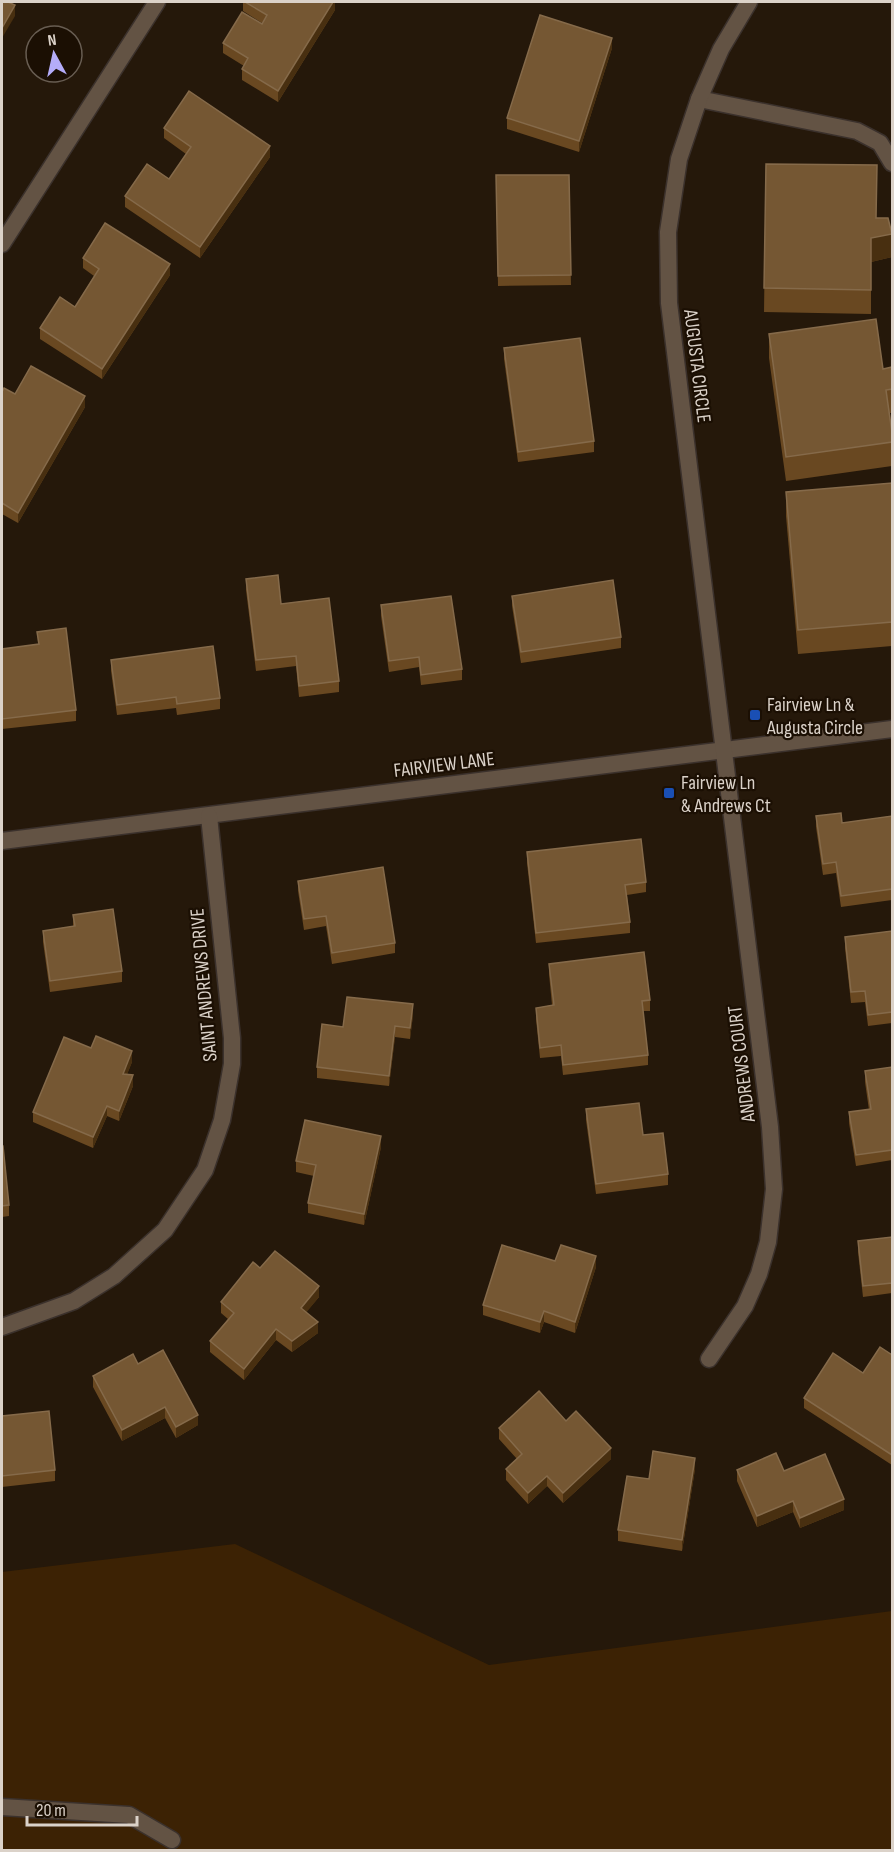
<svg xmlns="http://www.w3.org/2000/svg" width="894" height="1852" font-family="'Sofia Sans Condensed',sans-serif">
	<style>
		.green { fill: #3c2204 }
		.lines { fill: none; stroke-linecap: round; stroke-linejoin: round }
		.service-casing { stroke: #3b312c; stroke-width: 19 }
		.minor-casing { stroke: #3b312c; stroke-width: 19 }
		.service { stroke: #635344; stroke-width: 16 }
		.minor { stroke: #635344; stroke-width: 16 }
		.wall { fill: #694821 }
		.shaded-wall { fill: #482f10 }
		.building { fill: #755733; stroke: #856a4a; stroke-width: 1.5 }
		.transit-dot { fill: #1a4fb4; stroke: #1b0f03; stroke-width: 2 }
		.labels { text-anchor: middle; stroke-width: 4.5; stroke-linejoin: round; paint-order: stroke }
		.street-label { font-size: 20px; fill: #dbd2c9; stroke: #1b0f03 }
		.poi-label { font-size: 20px; fill: #dbd2c9; stroke: #1b0f03; text-anchor: start }
	</style>
	<rect width="100%" height="100%" fill="#25180a"/>
	<path class="green" d="M235,1544L489,1665L892,1611V1850H2V1572Z"/>
	<g class="lines">
		<defs>
			<path id="service" d="M2,1807L129,1815L172,1840"/>
			<g id="minor">
				<path d="M699,99L857,131L880,143L892,163"/>
				<path d="M2,244L157,2"/>
				<path d="M2,841L892,729"/>
				<path d="M2,1327L74,1301L114,1276L165,1230L205,1170L222,1120L232,1064V1038L209,816"/>
				<path d="M709,1359L745,1306L759,1274L768,1242L774,1189L770,1127L669,303L668,232L679,159L699,99L721,49L749,2"/>
			</g>
		</defs>
		<use href="#service" class="service-casing"/>
		<use href="#minor" class="minor-casing"/>
		<use href="#service" class="service"/>
		<use href="#minor" class="minor"/>
	</g>
	<g class="wall">
		<path d="M243,2H335V10L278,102L242,80V69L244,66L223,53V43L262,23L243,11Z"/>
		<path d="M612,48L579,152L507,129V118Z"/>
		<path d="M164,128L270,157L200,258L125,207V196L169,179L186,154L164,138Z"/>
		<path d="M766,164L876,218L892,257L871,262V314L764,312Z"/>
		<path d="M496,175H569L571,285L498,286Z"/>
		<path d="M83,258L170,275L102,379L40,339V328L75,307L94,276L83,268Z"/>
		<path d="M769,334L883,369L892,367V413H890L892,433V466L786,481L769,358Z"/>
		<path d="M504,348L594,441V452L518,462L504,359Z"/>
		<path d="M2,392L85,407L18,523L2,514Z"/>
		<path d="M892,483V646L798,654L786,516V492Z"/>
		<path d="M246,579L281,604L339,681V692L299,697L296,666L256,671L246,590Z"/>
		<path d="M512,596L621,637V648L521,663L512,606Z"/>
		<path d="M381,605L462,669V680L421,685L419,667L389,672L381,616Z"/>
		<path d="M37,632L76,710V721L2,729V649L38,644Z"/>
		<path d="M111,660L220,698V709L177,715L176,708L117,715L111,671Z"/>
		<path d="M816,816L842,823L892,816V900L841,907L836,873L823,875L816,827Z"/>
		<path d="M527,852L646,882V892L627,895L630,922V933L536,943L527,863Z"/>
		<path d="M298,881L395,943V953L332,964L326,926L304,930L298,891Z"/>
		<path d="M73,915L122,971V982L50,992L43,942V931L73,926Z"/>
		<path d="M892,931V1023L868,1026L865,1002L851,1003L845,948V937Z"/>
		<path d="M549,964L650,1000V1011H643L648,1055V1065L563,1075L561,1056L540,1058L536,1019V1008L552,1005L549,974Z"/>
		<path d="M413,1015L410,1039L395,1037L389,1086L317,1078V1067L343,1027Z"/>
		<path d="M91,1048L132,1062L127,1074L133,1086L119,1121L107,1116L93,1148L33,1122V1112Z"/>
		<path d="M892,1067V1160L856,1166L849,1123V1112L869,1110L865,1082V1071Z"/>
		<path d="M586,1109L643,1135L668,1174V1185L596,1194L586,1120Z"/>
		<path d="M2,1146L9,1205V1216L2,1217Z"/>
		<path d="M381,1147L364,1225L308,1213V1203L314,1176L296,1172V1161Z"/>
		<path d="M892,1237V1293L863,1297L858,1252V1241Z"/>
		<path d="M555,1261L596,1267L575,1333L544,1322L540,1333L483,1315V1305Z"/>
		<path d="M260,1268L319,1297L306,1312L318,1333L292,1352L276,1340L244,1380L210,1352V1341L228,1319L221,1313V1302Z"/>
		<path d="M892,1355V1465L804,1408V1398L863,1373Z"/>
		<path d="M138,1364L198,1425L176,1438L165,1418L122,1441L93,1387V1376Z"/>
		<path d="M2,1416L55,1470V1481L2,1487Z"/>
		<path d="M566,1421L611,1459L563,1503L547,1486L528,1504L506,1480V1469L517,1459L499,1439V1428Z"/>
		<path d="M695,1469L682,1551L618,1541V1530L649,1479Z"/>
		<path d="M737,1470L784,1471L844,1510L800,1528L793,1512L757,1527L737,1481Z"/>
	</g>
	<g class="shaded-wall">
		<path d="M333,2H335V10L278,102V91Z"/>
		<path d="M15,5V16L2,38V28Z"/>
		<path d="M612,38V48L579,152V141Z"/>
		<path d="M270,146V157L200,258V247Z"/>
		<path d="M892,234V257L871,262V314V238Z"/>
		<path d="M170,264V275L102,379V369Z"/>
		<path d="M85,396V407L18,523V513Z"/>
		<path d="M413,1004V1015L410,1039V1028Z"/>
		<path d="M395,1026V1037L389,1086V1076Z"/>
		<path d="M132,1051V1062L123,1085V1074Z"/>
		<path d="M133,1075V1086L119,1121V1111Z"/>
		<path d="M107,1106V1116L93,1148V1137Z"/>
		<path d="M381,1136V1147L364,1225V1214Z"/>
		<path d="M596,1256V1267L575,1333V1322Z"/>
		<path d="M319,1286V1297L301,1319V1308Z"/>
		<path d="M544,1311V1322L540,1333V1322Z"/>
		<path d="M318,1322V1333L292,1352V1341Z"/>
		<path d="M276,1329V1340L244,1380V1369Z"/>
		<path d="M165,1407V1418L122,1441V1430Z"/>
		<path d="M198,1415V1425L176,1438V1427Z"/>
		<path d="M611,1448V1459L563,1503V1493Z"/>
		<path d="M695,1458V1469L682,1551V1540Z"/>
		<path d="M547,1476V1486L528,1504V1493Z"/>
		<path d="M844,1499V1510L800,1528V1518Z"/>
		<path d="M793,1501V1512L757,1527V1516Z"/>
	</g>
	<g class="building">
		<path d="M2,2H8L15,5L2,28Z"/>
		<path d="M245,2H333L278,91L242,69L248,58L223,43L242,12L262,24L267,15Z"/>
		<path d="M540,15L612,38L579,141L507,118Z"/>
		<path d="M189,91L270,146L200,247L125,196L147,164L169,179L191,147L164,128Z"/>
		<path d="M766,164L877,165L876,218H888L892,234L871,238V290L764,288Z"/>
		<path d="M496,175H569L571,275L498,276Z"/>
		<path d="M105,223L170,264L102,369L40,328L60,297L75,307L99,269L83,258Z"/>
		<path d="M876,319L883,369L892,367V389L886,390L892,433V442L786,457L769,334Z"/>
		<path d="M580,338L594,441L518,452L504,348Z"/>
		<path d="M31,366L85,396L18,513L2,503V392L4,388L15,394Z"/>
		<path d="M892,483V622L798,630L786,492Z"/>
		<path d="M278,575L281,604L329,598L339,681L299,686L296,656L256,660L246,579Z"/>
		<path d="M613,580L621,637L521,652L512,596Z"/>
		<path d="M451,596L462,669L421,675L419,657L389,661L381,605Z"/>
		<path d="M66,628L76,710L2,719V649L39,644L37,632Z"/>
		<path d="M213,646L220,698L177,704L176,697L117,705L111,660Z"/>
		<path d="M841,813L842,823L892,816V889L841,896L836,862L823,864L816,816Z"/>
		<path d="M641,839L646,882L625,885L630,922L536,933L527,852Z"/>
		<path d="M383,867L395,943L332,953L326,916L304,919L298,881Z"/>
		<path d="M113,909L122,971L50,981L43,931L75,926L73,915Z"/>
		<path d="M892,931V1012L868,1015L865,991L851,992L845,937Z"/>
		<path d="M644,952L650,1000L642,1001L648,1055L563,1065L561,1045L540,1048L536,1008L554,1005L549,964Z"/>
		<path d="M347,997L413,1004L410,1028L395,1026L389,1076L317,1067L322,1024L343,1027Z"/>
		<path d="M96,1036L132,1051L123,1074L133,1075L119,1111L107,1106L93,1137L33,1112L64,1037L91,1048Z"/>
		<path d="M892,1067V1150L856,1155L849,1112L871,1109L865,1071Z"/>
		<path d="M639,1103L643,1135L663,1133L668,1174L596,1184L586,1109Z"/>
		<path d="M305,1120L381,1136L364,1214L308,1203L316,1165L296,1161Z"/>
		<path d="M2,1146H3L9,1205L2,1206Z"/>
		<path d="M892,1237V1283L863,1286L858,1241Z"/>
		<path d="M502,1245L555,1261L561,1245L596,1256L575,1322L544,1311L540,1322L483,1305Z"/>
		<path d="M275,1251L319,1286L301,1308L318,1322L292,1341L276,1329L244,1369L210,1341L234,1313L221,1302L253,1262L260,1268Z"/>
		<path d="M880,1347L892,1355V1455L804,1398L833,1353L863,1373Z"/>
		<path d="M163,1350L198,1415L176,1427L165,1407L122,1430L93,1376L133,1354L138,1364Z"/>
		<path d="M539,1391L566,1421L576,1411L611,1448L563,1493L547,1476L528,1493L506,1469L522,1454L499,1428Z"/>
		<path d="M49,1411L55,1470L2,1476V1416Z"/>
		<path d="M653,1451L695,1458L682,1540L618,1530L627,1476L649,1479Z"/>
		<path d="M776,1453L784,1471L825,1454L844,1499L800,1518L793,1501L757,1516L737,1470Z"/>
	</g>
	<g class="transit-dot">
		<rect x="749" y="709" width="12" height="12" rx="3"/>
		<rect x="663" y="787" width="12" height="12" rx="3"/>
	</g>
	<g class="labels">
		<g class="street-label">
			<text transform="translate(698 366) rotate(83)" y="7">AUGUSTA CIRCLE</text>
			<text transform="translate(444 764) rotate(-7)" y="7">FAIRVIEW LANE</text>
			<text transform="translate(203 985) rotate(-95)" y="7">SAINT ANDREWS DRIVE</text>
			<text transform="translate(741 1064) rotate(-97)" y="7">ANDREWS COURT</text>
		</g>
		<g class="poi-label">
			<text x="767" y="711">Fairview Ln &amp;<tspan x="767" dy="23">Augusta Circle</tspan></text>
			<text x="681" y="789">Fairview Ln<tspan x="681" dy="23">&amp; Andrews Ct</tspan></text>
		</g>
	</g>
	<rect width="894" height="1852" fill="none" stroke="#dbd2c9" stroke-width="6"/>
	<g transform="translate(54 54) rotate(352)"><circle r="28" fill="#1b0f03" stroke="#685d52" stroke-width="1.5"/>
	<path d="M0-4.5L10 22L0 15L-10 22Z" fill="#b4acf9"/>
	<text y="-9" font-size="16" font-weight="bold" text-anchor="middle" fill="#dbd2c9">N</text>
	</g>
	<path d="M27 1816v9h110v-9" fill="none" stroke="#dbd2c9" stroke-width="3"/>
	<text x="36" y="1816" font-size="18" fill="#dbd2c9" stroke="#1b0f03" stroke-width="4.5" paint-order="stroke">20 m</text>
</svg>
